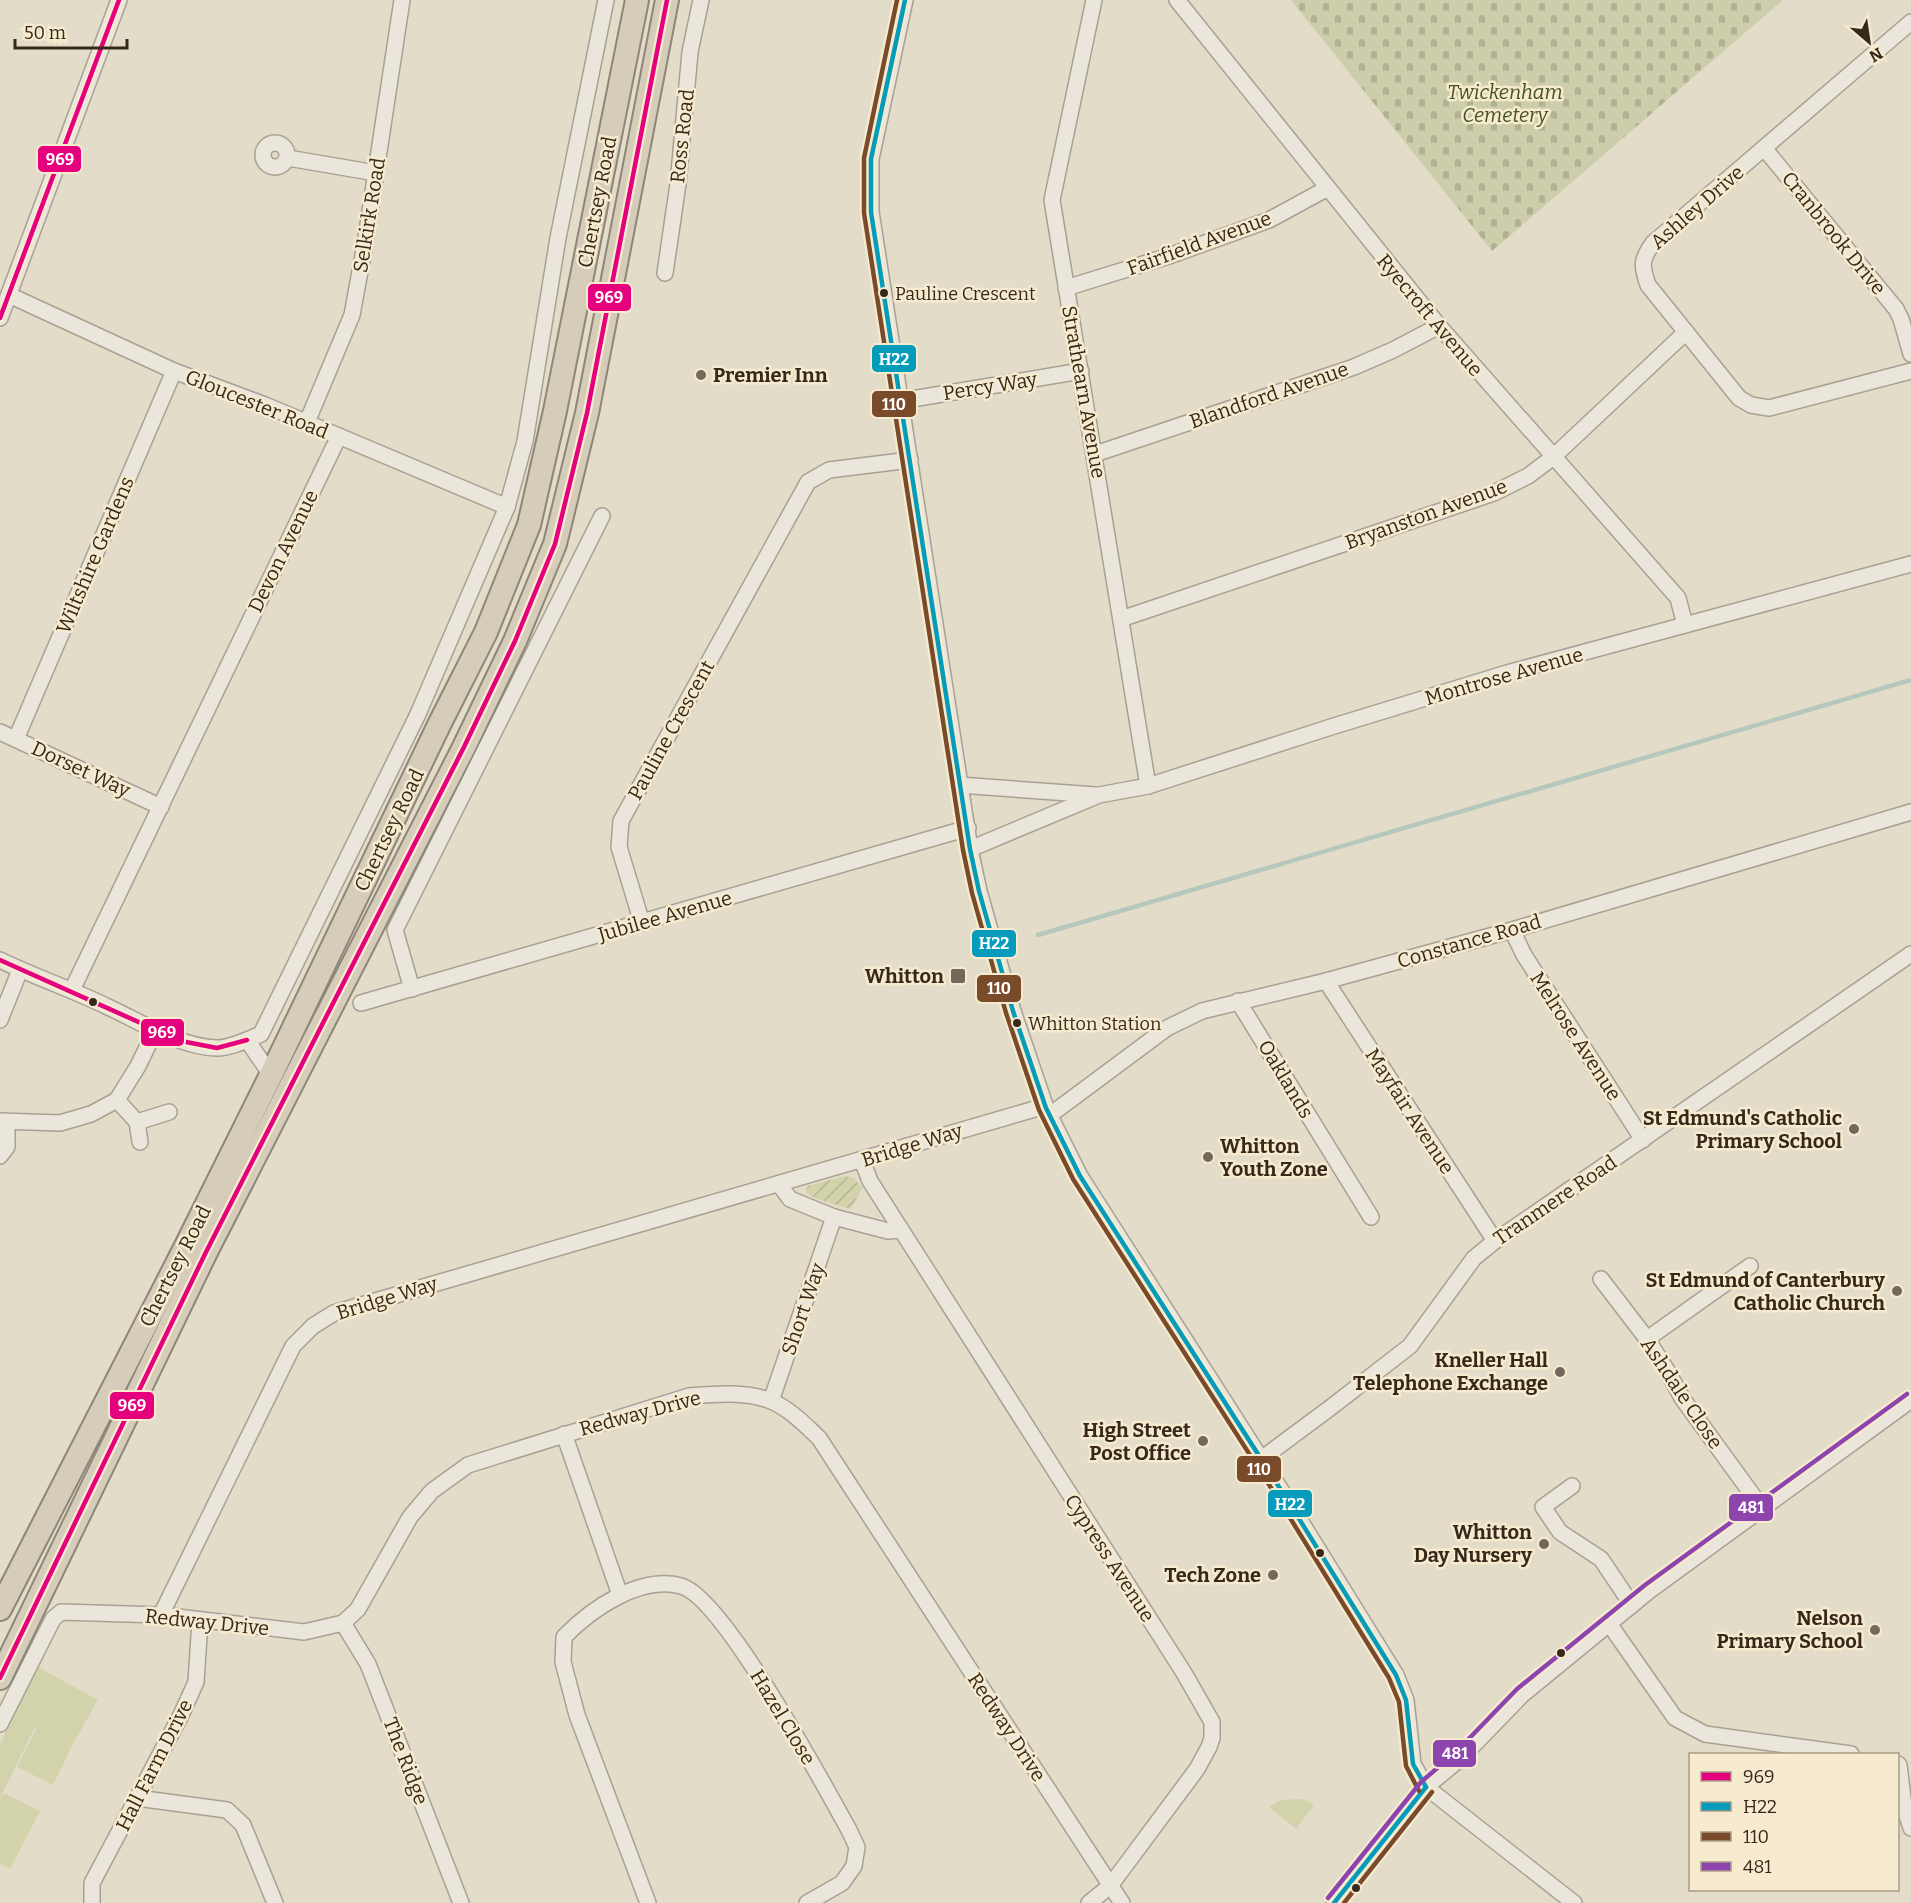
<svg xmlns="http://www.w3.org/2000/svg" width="1911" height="1903" font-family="Bitter,serif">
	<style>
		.green { fill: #d2d3ab }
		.cemetery { fill: url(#cemetery-stones) }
		.garden { fill: url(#garden-furrows) }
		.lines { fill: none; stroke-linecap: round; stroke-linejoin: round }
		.stream { stroke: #b6c8bd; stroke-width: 4.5 }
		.minor-casing { stroke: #a8a193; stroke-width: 18 }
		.highway-casing { stroke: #8d8679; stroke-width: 26 }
		.minor { stroke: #ebe6db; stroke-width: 15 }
		.highway { stroke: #d6ccba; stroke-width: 22 }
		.bus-1-casing { stroke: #f6ebce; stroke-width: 9 }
		.bus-2-casing { stroke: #f6ebce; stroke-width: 9 }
		.bus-3-casing { stroke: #f6ebce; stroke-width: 9 }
		.bus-4-casing { stroke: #f6ebce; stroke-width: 9 }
		.bus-1 { stroke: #e5007d; stroke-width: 4.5 }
		.bus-2 { stroke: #059cbc; stroke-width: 4.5 }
		.bus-3 { stroke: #7a4b2a; stroke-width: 4.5 }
		.bus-4 { stroke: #8e44ad; stroke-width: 4.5 }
		.bus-dot { fill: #36291c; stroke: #f6ebce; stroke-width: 2 }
		.poi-dot { fill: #736859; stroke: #f6ebce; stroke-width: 2 }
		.labels { text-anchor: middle; stroke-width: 5; stroke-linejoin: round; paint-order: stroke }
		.bus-label { font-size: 18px; fill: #36291c; stroke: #f6ebce; text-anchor: start }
		.park-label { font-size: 20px; font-style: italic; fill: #455322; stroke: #f6ebce }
		.street-label { font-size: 20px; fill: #36291c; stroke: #f6ebce }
		.poi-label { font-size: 20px; font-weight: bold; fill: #36291c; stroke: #f6ebce; text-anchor: end }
		.line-badge { stroke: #f6ebce; stroke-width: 2 }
		.badge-label { font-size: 16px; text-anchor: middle; font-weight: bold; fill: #fff }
	</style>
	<defs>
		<pattern id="cemetery-stones" width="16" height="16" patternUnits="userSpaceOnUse" patternTransform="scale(1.5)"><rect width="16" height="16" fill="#cccdab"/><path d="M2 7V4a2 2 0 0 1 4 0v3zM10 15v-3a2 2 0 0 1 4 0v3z" fill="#b0b093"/></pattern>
		<pattern id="garden-furrows" width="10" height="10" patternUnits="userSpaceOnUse" patternTransform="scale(1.5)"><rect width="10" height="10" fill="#d2d3ab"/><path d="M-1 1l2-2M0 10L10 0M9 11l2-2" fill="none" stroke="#b5b593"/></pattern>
	</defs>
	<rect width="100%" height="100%" fill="#e3dcc9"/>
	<g class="green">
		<path d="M38,1667L98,1700L74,1742L53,1785L17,1767L37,1728L35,1727L0,1798V1744Z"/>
		<path d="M4,1793L40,1811L10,1869L0,1864V1800Z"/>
		<path d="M1304,1799L1314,1805L1296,1829L1269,1807L1281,1800Z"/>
	</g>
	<path class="cemetery" d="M1291,0H1783L1492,251Z"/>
	<path class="garden" d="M845,1176L854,1178L862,1188L851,1209L817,1199L807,1194L806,1190L808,1186Z"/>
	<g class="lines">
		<path class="stream" d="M1038,935L1911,680"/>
		<defs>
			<g id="minor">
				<path d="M905,0L871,159V212L970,849L979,891L1013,1011L1046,1108L1080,1176L1288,1501L1396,1675L1406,1700L1413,1764L1426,1787L1574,1903"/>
				<path d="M1094,0L1052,200L1148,786"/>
				<path d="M1177,0L1439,326L1678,598L1685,625"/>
				<path d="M1911,22L1653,243C1641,260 1641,265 1648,285L1739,398L1751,405L1769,408L1911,371"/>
				<circle cx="275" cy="155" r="12"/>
				<path d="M1764,148L1896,309L1901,319L1911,354"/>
				<path d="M288,158L376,173"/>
				<path d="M665,273L678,184L690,52L701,0"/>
				<path d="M1066,288L1169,256L1269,220L1326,189"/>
				<path d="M9,295L174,371L265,405L507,507"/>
				<path d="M0,318L119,0"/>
				<path d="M900,401L1081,371"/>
				<path d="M307,422L352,315L365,244L402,0"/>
				<path d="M1095,454L1354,367L1393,350L1439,326"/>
				<path d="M1121,619L1494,493L1528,476L1552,458L1686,332"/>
				<path d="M0,732L161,807"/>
				<path d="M16,739L174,371"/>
				<path d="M959,785L1096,795"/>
				<path d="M970,849L1099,795L1148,786L1331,727L1507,673L1911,564"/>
				<path d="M642,923L619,847L621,821L808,482L829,470L910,460"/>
				<path d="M1512,930L1524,955L1643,1140"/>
				<path d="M0,960C35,977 71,989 106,1006C139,1021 179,1047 217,1048C231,1048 247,1040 261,1034L418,714L507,507L525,441L558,238L606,0"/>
				<path d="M1326,981L1495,1241"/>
				<path d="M412,989L395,930L602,516"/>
				<path d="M72,990L339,436"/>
				<path d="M1238,1001L1371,1217"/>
				<path d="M361,1003L968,828"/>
				<path d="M0,1020L20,970"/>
				<path d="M247,1040L271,1075"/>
				<path d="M117,1100L137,1122L169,1112"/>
				<path d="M1050,1115L1167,1028L1202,1011L1326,981L1512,930L1911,812"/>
				<path d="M0,1121L60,1123L91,1114L117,1100L138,1066L155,1031"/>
				<path d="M137,1122L140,1142"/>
				<path d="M0,1156L7,1147V1122"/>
				<path d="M862,1160L870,1181L1184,1673L1212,1722V1738L1209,1747L1197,1769L1110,1886L1089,1903"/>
				<path d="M779,1184L790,1199L834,1217L888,1231L901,1230"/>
				<path d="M1601,1279L1647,1339L1668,1372L1682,1398L1762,1508"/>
				<path d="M1647,1339L1750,1266"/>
				<path d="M771,1401L834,1217"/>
				<path d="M564,1434L620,1595"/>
				<path d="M1260,1460L1330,1408L1410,1346L1474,1258L1495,1241L1911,954"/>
				<path d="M1572,1486L1543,1507L1560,1532L1601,1559L1632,1605"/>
				<path d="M161,1615L293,1346L313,1326L334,1313L1045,1106"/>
				<path d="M343,1623L368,1664L461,1903"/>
				<path d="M1610,1625L1675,1718L1705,1734L1851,1754"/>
				<path d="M0,1724L53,1619L61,1612L161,1615L304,1632L343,1623L358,1609L410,1517L432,1491L468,1465L689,1396C714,1394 747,1391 771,1401C790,1409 805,1425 819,1438L1122,1903"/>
				<path d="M1898,1764L1899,1765L1904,1806L1911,1828"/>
				<path d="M137,1798L227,1810L243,1825L275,1903"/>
				<path d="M92,1903V1883L181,1715L196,1682L200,1621"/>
				<path d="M648,1903L577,1715L563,1662L564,1637C591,1609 640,1575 681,1586C723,1597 824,1785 849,1830L857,1847L854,1866L842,1883L807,1903"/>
				<path d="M1334,1903L1426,1787L1461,1758L1522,1695L1649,1591L1911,1400"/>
			</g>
			<g id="highway">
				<path d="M0,1609L185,1248L271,1075L439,725L486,632L529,525L555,411L637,0"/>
				<path d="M0,1678L206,1252L464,747L515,641L555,544L587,413L667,0"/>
			</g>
		</defs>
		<use href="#minor" class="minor-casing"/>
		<use href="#highway" class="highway-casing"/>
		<use href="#minor" class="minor"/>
		<use href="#highway" class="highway"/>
		<defs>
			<g id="bus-1">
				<path d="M0,318L119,0"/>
				<path d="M0,960L181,1041L217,1048L247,1040"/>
				<path d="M0,1678L206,1252L464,747L515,641L555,544L587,413L667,0"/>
			</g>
			<g id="bus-2">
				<path d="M905,0L871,159V212L970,849L979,891L1013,1011L1046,1108L1080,1176L1288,1501L1396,1675L1406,1700L1413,1764L1426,1787"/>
				<path d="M1334,1903L1426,1787"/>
			</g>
			<g id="bus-3">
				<path d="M897,0L864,158V213L963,850L972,893L1006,1013L1039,1110L1073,1179L1282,1505L1389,1678L1399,1702L1406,1766L1419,1791"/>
				<path d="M1344,1903L1432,1792"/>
			</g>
			<path id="bus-4" d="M1328,1898L1421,1782L1456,1752L1517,1689L1645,1585L1907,1394"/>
		</defs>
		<use href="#bus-1" class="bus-1-casing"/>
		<use href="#bus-2" class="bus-2-casing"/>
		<use href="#bus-3" class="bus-3-casing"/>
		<use href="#bus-4" class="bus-4-casing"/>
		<use href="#bus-1" class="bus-1"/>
		<use href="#bus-2" class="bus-2"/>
		<use href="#bus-3" class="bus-3"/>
		<use href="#bus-4" class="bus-4"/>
	</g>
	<g class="bus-dot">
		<circle cx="884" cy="293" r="5"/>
		<circle cx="93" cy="1002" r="5"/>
		<circle cx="1017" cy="1023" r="5"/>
		<circle cx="1320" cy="1553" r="5"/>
		<circle cx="1561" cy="1653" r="5"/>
		<circle cx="1356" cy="1888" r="5"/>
	</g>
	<g class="poi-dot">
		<circle cx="701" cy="375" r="6"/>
		<rect x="950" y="968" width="16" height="16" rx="3"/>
		<circle cx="1854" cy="1129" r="6"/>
		<circle cx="1208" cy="1157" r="6"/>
		<circle cx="1897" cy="1291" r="6"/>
		<circle cx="1560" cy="1372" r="6"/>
		<circle cx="1203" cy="1441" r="6"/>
		<circle cx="1544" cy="1544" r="6"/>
		<circle cx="1273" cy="1575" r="6"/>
		<circle cx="1875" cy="1630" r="6"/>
	</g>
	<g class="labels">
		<g class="bus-label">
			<text x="895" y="300">Pauline Crescent</text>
			<text x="1028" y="1030">Whitton Station</text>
		</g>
		<g class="park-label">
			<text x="1505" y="99">Twickenham<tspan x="1505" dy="23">Cemetery</tspan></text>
		</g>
		<g class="street-label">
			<text transform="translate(682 136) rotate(-84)" y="7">Ross Road</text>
			<text transform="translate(597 202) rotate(-79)" y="7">Chertsey Road</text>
			<text transform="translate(1697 207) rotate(-41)" y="7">Ashley Drive</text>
			<text transform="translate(369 215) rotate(-81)" y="7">Selkirk Road</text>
			<text transform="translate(1834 233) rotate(51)" y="7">Cranbrook Drive</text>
			<text transform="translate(1199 243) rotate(-20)" y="7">Fairfield Avenue</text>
			<text transform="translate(1430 315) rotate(50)" y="7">Ryecroft Avenue</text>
			<text transform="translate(990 386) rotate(-9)" y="7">Percy Way</text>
			<text transform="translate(1084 392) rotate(80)" y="7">Strathearn Avenue</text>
			<text transform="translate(1269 395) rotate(-19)" y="7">Blandford Avenue</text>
			<text transform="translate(257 404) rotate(22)" y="7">Gloucester Road</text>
			<text transform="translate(1426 514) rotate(-20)" y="7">Bryanston Avenue</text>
			<text transform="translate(283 551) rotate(-64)" y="7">Devon Avenue</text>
			<text transform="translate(95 555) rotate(-67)" y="7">Wiltshire Gardens</text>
			<text transform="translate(1504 676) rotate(-16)" y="7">Montrose Avenue</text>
			<text transform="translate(671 730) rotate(-61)" y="7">Pauline Crescent</text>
			<text transform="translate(81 769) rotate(25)" y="7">Dorset Way</text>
			<text transform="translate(389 830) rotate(-64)" y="7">Chertsey Road</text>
			<text transform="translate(665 916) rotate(-16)" y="7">Jubilee Avenue</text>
			<text transform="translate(1469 941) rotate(-16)" y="7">Constance Road</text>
			<text transform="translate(1576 1036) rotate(57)" y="7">Melrose Avenue</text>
			<text transform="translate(1286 1079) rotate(59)" y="7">Oaklands</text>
			<text transform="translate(1410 1111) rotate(57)" y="7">Mayfair Avenue</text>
			<text transform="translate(912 1145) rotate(-17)" y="7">Bridge Way</text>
			<text transform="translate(1555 1200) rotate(-34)" y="7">Tranmere Road</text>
			<text transform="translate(175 1266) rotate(-63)" y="7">Chertsey Road</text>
			<text transform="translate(387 1298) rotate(-17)" y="7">Bridge Way</text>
			<text transform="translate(803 1309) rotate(-71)" y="7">Short Way</text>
			<text transform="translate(1682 1393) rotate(56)" y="7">Ashdale Close</text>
			<text transform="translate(640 1413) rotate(-15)" y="7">Redway Drive</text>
			<text transform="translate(1110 1558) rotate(57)" y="7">Cypress Avenue</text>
			<text transform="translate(207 1622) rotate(6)" y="7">Redway Drive</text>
			<text transform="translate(783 1717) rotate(59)" y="7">Hazel Close</text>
			<text transform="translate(1007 1727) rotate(57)" y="7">Redway Drive</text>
			<text transform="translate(406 1761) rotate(69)" y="7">The Ridge</text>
			<text transform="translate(154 1765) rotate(-63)" y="7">Hall Farm Drive</text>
		</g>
		<g class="poi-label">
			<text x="713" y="382" text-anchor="start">Premier Inn</text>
			<text x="944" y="983">Whitton</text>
			<text x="1842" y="1125">St Edmund's Catholic<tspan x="1842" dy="23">Primary School</tspan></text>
			<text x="1220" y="1153" text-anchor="start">Whitton<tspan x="1220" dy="23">Youth Zone</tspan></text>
			<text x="1885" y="1287">St Edmund of Canterbury<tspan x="1885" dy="23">Catholic Church</tspan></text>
			<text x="1548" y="1367">Kneller Hall<tspan x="1548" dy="23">Telephone Exchange</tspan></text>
			<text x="1191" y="1437">High Street<tspan x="1191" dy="23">Post Office</tspan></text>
			<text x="1532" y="1539">Whitton<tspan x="1532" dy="23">Day Nursery</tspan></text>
			<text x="1261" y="1582">Tech Zone</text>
			<text x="1863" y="1625">Nelson<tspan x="1863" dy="23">Primary School</tspan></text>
		</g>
	</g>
	<g class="line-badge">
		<rect x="37" y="145" width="45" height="28" rx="6" fill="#e5007d"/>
		<rect x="587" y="283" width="45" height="29" rx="6" fill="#e5007d"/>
		<rect x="871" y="344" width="46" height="29" rx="6" fill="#059cbc"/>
		<rect x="871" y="390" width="46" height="28" rx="6" fill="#7a4b2a"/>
		<rect x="971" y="929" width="46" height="29" rx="6" fill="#059cbc"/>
		<rect x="976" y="974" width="46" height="29" rx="6" fill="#7a4b2a"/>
		<rect x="140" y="1018" width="45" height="29" rx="6" fill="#e5007d"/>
		<rect x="109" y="1391" width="46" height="29" rx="6" fill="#e5007d"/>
		<rect x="1236" y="1455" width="46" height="28" rx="6" fill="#7a4b2a"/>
		<rect x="1267" y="1489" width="46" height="29" rx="6" fill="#059cbc"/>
		<rect x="1728" y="1493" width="46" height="29" rx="6" fill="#8e44ad"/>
		<rect x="1432" y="1739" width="45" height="29" rx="6" fill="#8e44ad"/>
	</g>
	<g class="badge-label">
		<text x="60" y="165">969</text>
		<text x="609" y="303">969</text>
		<text x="894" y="365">H22</text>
		<text x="894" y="410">110</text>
		<text x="994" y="949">H22</text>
		<text x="999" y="994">110</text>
		<text x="162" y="1038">969</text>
		<text x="132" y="1411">969</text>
		<text x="1259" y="1475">110</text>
		<text x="1290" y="1510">H22</text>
		<text x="1751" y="1513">481</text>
		<text x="1455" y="1759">481</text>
	</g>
	<rect x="1689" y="1753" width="210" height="138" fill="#f6ebce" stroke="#a99d87" stroke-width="1.5"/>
	<rect x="1701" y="1772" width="30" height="9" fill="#e5007d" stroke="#a99d87" stroke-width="1.5"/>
	<text x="1743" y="1783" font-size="18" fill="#36291c">969</text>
	<rect x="1701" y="1802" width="30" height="9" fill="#059cbc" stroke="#a99d87" stroke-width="1.5"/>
	<text x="1743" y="1813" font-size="18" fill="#36291c">H22</text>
	<rect x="1701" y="1832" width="30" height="9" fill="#7a4b2a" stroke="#a99d87" stroke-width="1.5"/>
	<text x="1743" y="1843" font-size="18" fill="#36291c">110</text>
	<rect x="1701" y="1862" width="30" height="9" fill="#8e44ad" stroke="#a99d87" stroke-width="1.5"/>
	<text x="1743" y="1873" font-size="18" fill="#36291c">481</text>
	<g transform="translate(1869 42) rotate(151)" stroke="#f6ebce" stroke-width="4.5" paint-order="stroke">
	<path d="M0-4.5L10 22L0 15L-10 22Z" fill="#36291c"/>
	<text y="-9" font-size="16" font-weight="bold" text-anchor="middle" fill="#36291c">N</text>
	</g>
	<path d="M15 39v9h112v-9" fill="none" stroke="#36291c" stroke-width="3"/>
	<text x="24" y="39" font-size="18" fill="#36291c" stroke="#f6ebce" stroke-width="4.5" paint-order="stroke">50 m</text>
</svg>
